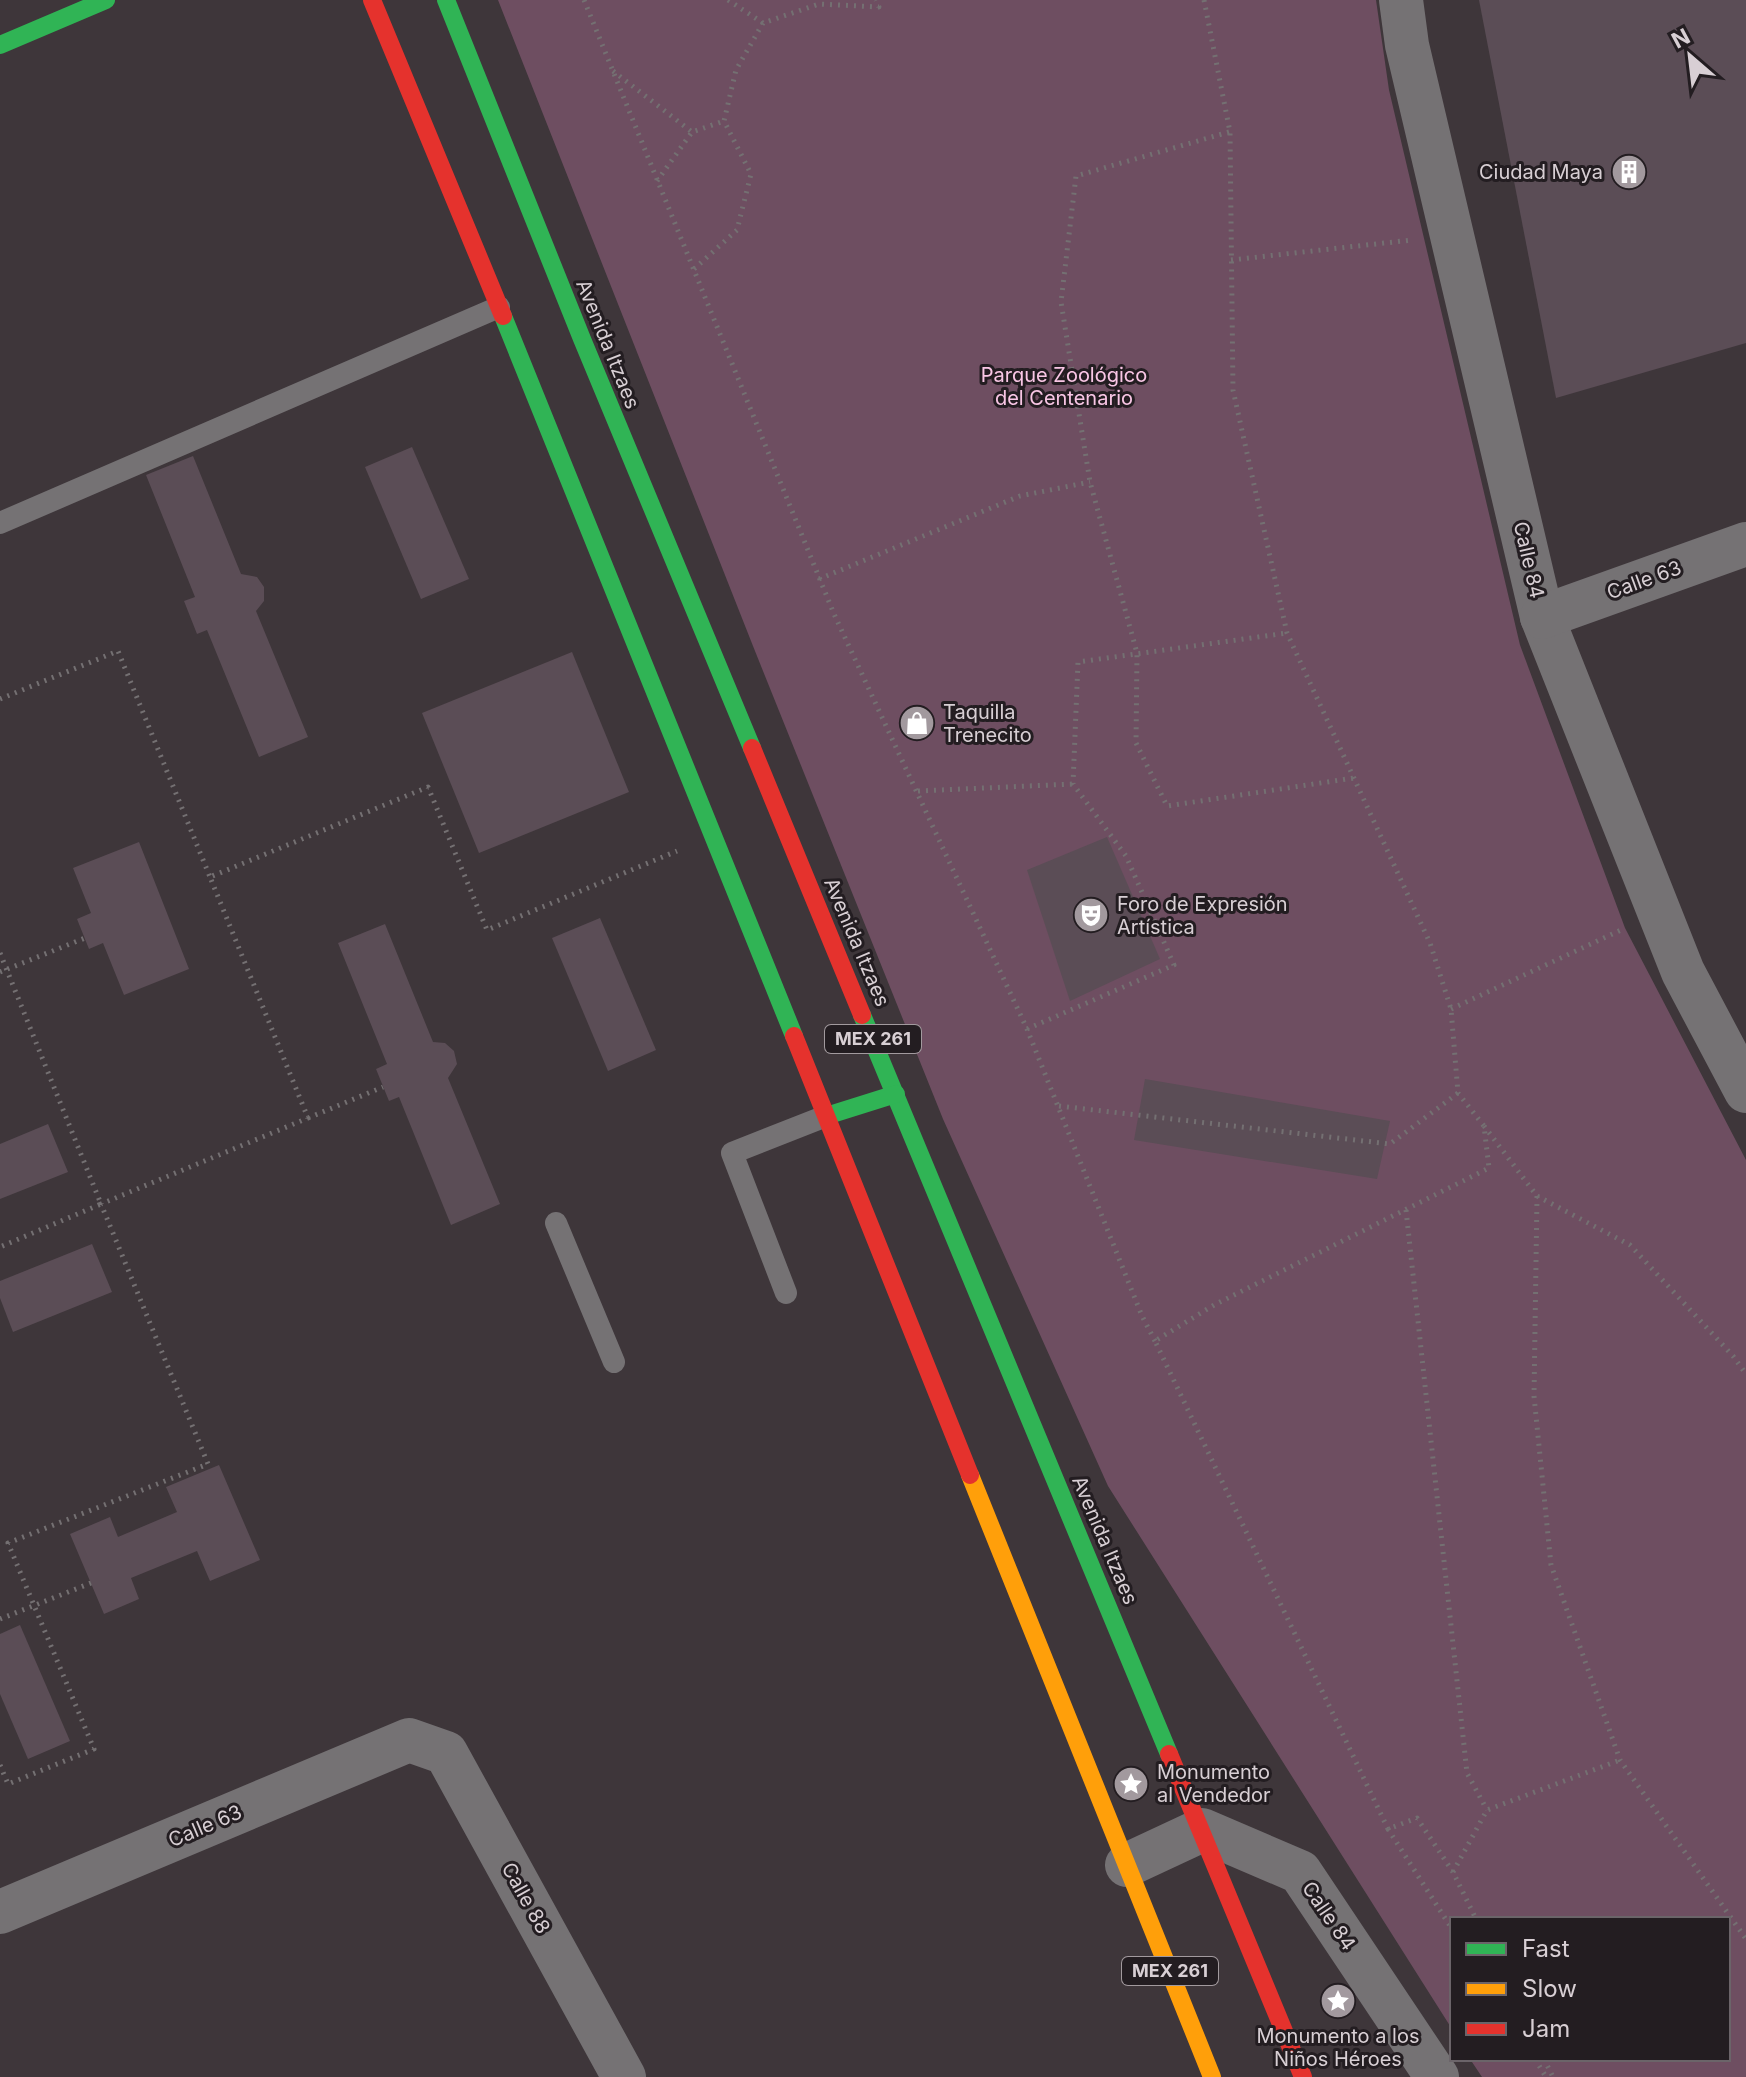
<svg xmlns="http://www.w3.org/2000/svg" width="1746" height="2077" font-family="Inter,sans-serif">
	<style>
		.green { fill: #6e4e61 }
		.building { fill: #5b4d56 }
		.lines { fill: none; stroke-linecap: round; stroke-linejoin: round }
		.path { stroke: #747072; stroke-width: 5; stroke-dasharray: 2 6; stroke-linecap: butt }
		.lane { stroke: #757274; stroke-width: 22 }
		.street { stroke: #757274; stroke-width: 44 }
		.fast { stroke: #30b455; stroke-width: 18 }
		.slow { stroke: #ff9f0a; stroke-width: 18 }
		.jam { stroke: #e5322d; stroke-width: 18 }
		.labels { text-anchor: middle; stroke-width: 6; stroke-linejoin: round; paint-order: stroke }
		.shield { fill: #231d21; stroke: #a29a9e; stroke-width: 2 }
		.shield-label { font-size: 18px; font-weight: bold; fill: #d8cfd4 }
		.poi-label { font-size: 20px; fill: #d8cfd4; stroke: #231d21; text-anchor: start }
		.street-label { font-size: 20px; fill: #d8cfd4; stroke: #231d21 }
		.park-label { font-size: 20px; fill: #f9c6e5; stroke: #231d21 }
	</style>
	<rect width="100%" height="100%" fill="#3e363a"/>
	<path class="green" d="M498,0H1376L1389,90L1520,645L1625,928L1746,1160V2077H1482L1470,2059H1728V1919H1452V2029L1108,1486L943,1119L753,646Z"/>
	<g class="building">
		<path d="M1479,0H1746V343L1556,398Z"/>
		<path d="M412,447L469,579L421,599L365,467Z"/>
		<path d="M193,456L241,574L257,577L264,587V601L256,611L308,737L259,757L207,630L197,634L184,601L195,597L146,475Z"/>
		<path d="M572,652L629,792L479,853L422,713Z"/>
		<path d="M1107,837L1160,959L1070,1001L1027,870Z"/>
		<path d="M139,842L189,969L124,995L103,943L89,949L77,919L91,913L73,868Z"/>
		<path d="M600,918L656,1050L608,1071L552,938Z"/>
		<path d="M385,924L433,1042L445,1043L454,1051L457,1064L448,1078L500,1204L451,1225L399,1097L389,1101L376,1069L387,1064L338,943Z"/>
		<path d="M1145,1079L1390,1121L1377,1179L1134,1140Z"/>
		<path d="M48,1124L68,1172L0,1199V1144Z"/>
		<path d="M92,1244L112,1292L13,1332L0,1298V1281Z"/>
		<path d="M219,1465L260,1560L210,1581L197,1551L131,1578L139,1599L104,1614L70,1534L110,1517L118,1537L177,1512L166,1487Z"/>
		<path d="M20,1625L70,1741L28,1759L0,1694V1634Z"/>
	</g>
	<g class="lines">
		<g class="path">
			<path d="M584,0L834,614L1027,1029L1142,1316L1155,1341"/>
			<path d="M728,0L763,23"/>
			<path d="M1204,0L1230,132L1233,390L1287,633L1430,943L1451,1009L1458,1093L1484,1126L1489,1168L1214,1305L1155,1341L1388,1829L1417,1818L1453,1872L1476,1919"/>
			<path d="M613,71L692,132"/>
			<path d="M1229,132L1076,176L1061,302L1090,482L1137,653L1136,743L1167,806L1354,778"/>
			<path d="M657,181L692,132L724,121"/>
			<path d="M1231,260L1412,240"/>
			<path d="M694,269L737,230L751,174L724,121L736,70L763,23L819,4L879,7L876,0"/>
			<path d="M819,579L1020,496L1090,482"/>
			<path d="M0,699L118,651L210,877"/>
			<path d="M918,791L1073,784"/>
			<path d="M0,953L101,1204L0,1247"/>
			<path d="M0,972L85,938"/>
			<path d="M1451,1009L1621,930"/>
			<path d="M1027,1029L1174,965L1126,856L1073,784L1078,662L1287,633"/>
			<path d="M1059,1106L1390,1144L1458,1093"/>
			<path d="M308,1118L383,1087"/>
			<path d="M1484,1126L1537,1196L1630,1245L1733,1356L1746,1374"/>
			<path d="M1537,1196L1534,1396L1551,1565L1620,1760L1746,1939"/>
			<path d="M1406,1210L1467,1773L1487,1810"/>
			<path d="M0,1619L91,1583"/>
			<path d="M0,1765L8,1784L94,1749L8,1543L208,1464L101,1204L308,1118L210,877L428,787L487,930L677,851"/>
			<path d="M1388,1829L1452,1929"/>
			<path d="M1453,1872L1487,1810L1620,1760"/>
			<path d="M1535,2059L1546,2077"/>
			<path d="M1544,2059L1553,2077"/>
		</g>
		<g class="lane">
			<path d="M0,523L499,307"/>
			<path d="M556,1223L614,1362"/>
			<path d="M786,1293L732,1153L826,1116"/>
		</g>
		<g class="street">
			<path d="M1401,0L1407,45L1542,617L1683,972L1746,1091"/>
			<path d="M1542,617L1746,544"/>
			<path d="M1127,1865L1202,1830L1300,1872L1437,2077"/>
			<path d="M0,1912L409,1740L446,1753L624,2077"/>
		</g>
		<g class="fast">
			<path d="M446,0L582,339L752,748"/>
			<path d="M0,45L106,0"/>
			<path d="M503,316L794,1036"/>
			<path d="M862,1015L1169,1754"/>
			<path d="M826,1116L896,1094"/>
		</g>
		<path class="slow" d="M970,1475L1212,2077"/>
		<g class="jam">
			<path d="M372,0L503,316"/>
			<path d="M752,748L862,1015"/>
			<path d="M794,1036L970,1475"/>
			<path d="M1169,1754L1303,2077"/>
		</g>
	</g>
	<defs>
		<symbol id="building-disc" viewBox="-11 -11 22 22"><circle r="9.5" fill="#a2999e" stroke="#231d21"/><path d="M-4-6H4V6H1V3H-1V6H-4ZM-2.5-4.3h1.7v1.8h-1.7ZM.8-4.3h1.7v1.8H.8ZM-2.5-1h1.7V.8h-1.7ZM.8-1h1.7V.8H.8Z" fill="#fff"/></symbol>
		<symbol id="shop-disc" viewBox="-11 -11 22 22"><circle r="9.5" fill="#a2999e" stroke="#231d21"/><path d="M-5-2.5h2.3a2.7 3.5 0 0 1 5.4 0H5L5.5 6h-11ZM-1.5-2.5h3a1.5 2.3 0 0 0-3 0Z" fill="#fff"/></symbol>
		<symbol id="theatre-disc" viewBox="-11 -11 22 22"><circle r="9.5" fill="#a2999e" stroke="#231d21"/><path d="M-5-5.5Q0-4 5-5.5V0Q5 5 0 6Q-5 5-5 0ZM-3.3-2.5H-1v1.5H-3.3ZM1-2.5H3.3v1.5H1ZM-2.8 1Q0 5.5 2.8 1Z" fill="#fff"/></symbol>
		<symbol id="sight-disc" viewBox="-11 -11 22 22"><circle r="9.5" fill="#a2999e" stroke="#231d21"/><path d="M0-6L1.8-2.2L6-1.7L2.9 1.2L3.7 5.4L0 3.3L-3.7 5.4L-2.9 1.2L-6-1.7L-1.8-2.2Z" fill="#fff"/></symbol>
	</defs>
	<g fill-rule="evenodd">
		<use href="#building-disc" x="1609" y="152" width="40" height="40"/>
		<use href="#shop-disc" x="897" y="703" width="40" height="40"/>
		<use href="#theatre-disc" x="1071" y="895" width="40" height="40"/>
		<use href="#sight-disc" x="1111" y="1764" width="40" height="40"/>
		<use href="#sight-disc" x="1318" y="1981" width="40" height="40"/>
	</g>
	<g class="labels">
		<g class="shield">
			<rect x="825" y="1025" width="96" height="28" rx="6"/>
			<rect x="1122" y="1957" width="96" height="28" rx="6"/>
		</g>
		<g class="shield-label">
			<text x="873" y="1045">MEX 261</text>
			<text x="1170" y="1977">MEX 261</text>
		</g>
		<g class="poi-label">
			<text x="1603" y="179" text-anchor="end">Ciudad Maya</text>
			<text x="943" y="719">Taquilla<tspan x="943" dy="23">Trenecito</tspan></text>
			<text x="1117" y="911">Foro de Expresión<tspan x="1117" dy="23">Artística</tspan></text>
			<text x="1157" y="1779">Monumento<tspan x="1157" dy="23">al Vendedor</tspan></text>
			<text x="1338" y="2043" text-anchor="middle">Monumento a los<tspan x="1338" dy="23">Niños Héroes</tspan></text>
		</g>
		<g class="street-label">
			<text transform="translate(608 344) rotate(68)" y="7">Avenida Itzaes</text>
			<text transform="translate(1529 560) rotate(77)" y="7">Calle 84</text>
			<text transform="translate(1644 580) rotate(-20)" y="7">Calle 63</text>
			<text transform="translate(857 942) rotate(67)" y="7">Avenida Itzaes</text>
			<text transform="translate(1105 1540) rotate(67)" y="7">Avenida Itzaes</text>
			<text transform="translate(205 1826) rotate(-23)" y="7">Calle 63</text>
			<text transform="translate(526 1898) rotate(61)" y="7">Calle 88</text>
			<text transform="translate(1329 1916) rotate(56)" y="7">Calle 84</text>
		</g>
		<g class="park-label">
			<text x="1064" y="382">Parque Zoológico<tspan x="1064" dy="23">del Centenario</tspan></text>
		</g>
	</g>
	<rect x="1450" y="1917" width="280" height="144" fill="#231d21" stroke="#6b6469" stroke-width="2"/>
	<rect x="1466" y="1943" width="40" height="12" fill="#30b455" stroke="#6b6469" stroke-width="2"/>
	<text x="1522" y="1957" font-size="24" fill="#d8cfd4">Fast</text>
	<rect x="1466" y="1983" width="40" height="12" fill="#ff9f0a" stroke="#6b6469" stroke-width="2"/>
	<text x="1522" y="1997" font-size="24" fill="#d8cfd4">Slow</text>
	<rect x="1466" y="2023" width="40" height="12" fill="#e5322d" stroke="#6b6469" stroke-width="2"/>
	<text x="1522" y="2037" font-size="24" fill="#d8cfd4">Jam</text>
	<g transform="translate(1690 56) rotate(332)" stroke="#231d21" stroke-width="6" paint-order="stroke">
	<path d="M0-6L14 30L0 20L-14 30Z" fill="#d8cfd4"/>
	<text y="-12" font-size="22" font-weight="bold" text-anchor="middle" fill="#d8cfd4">N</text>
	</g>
</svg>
